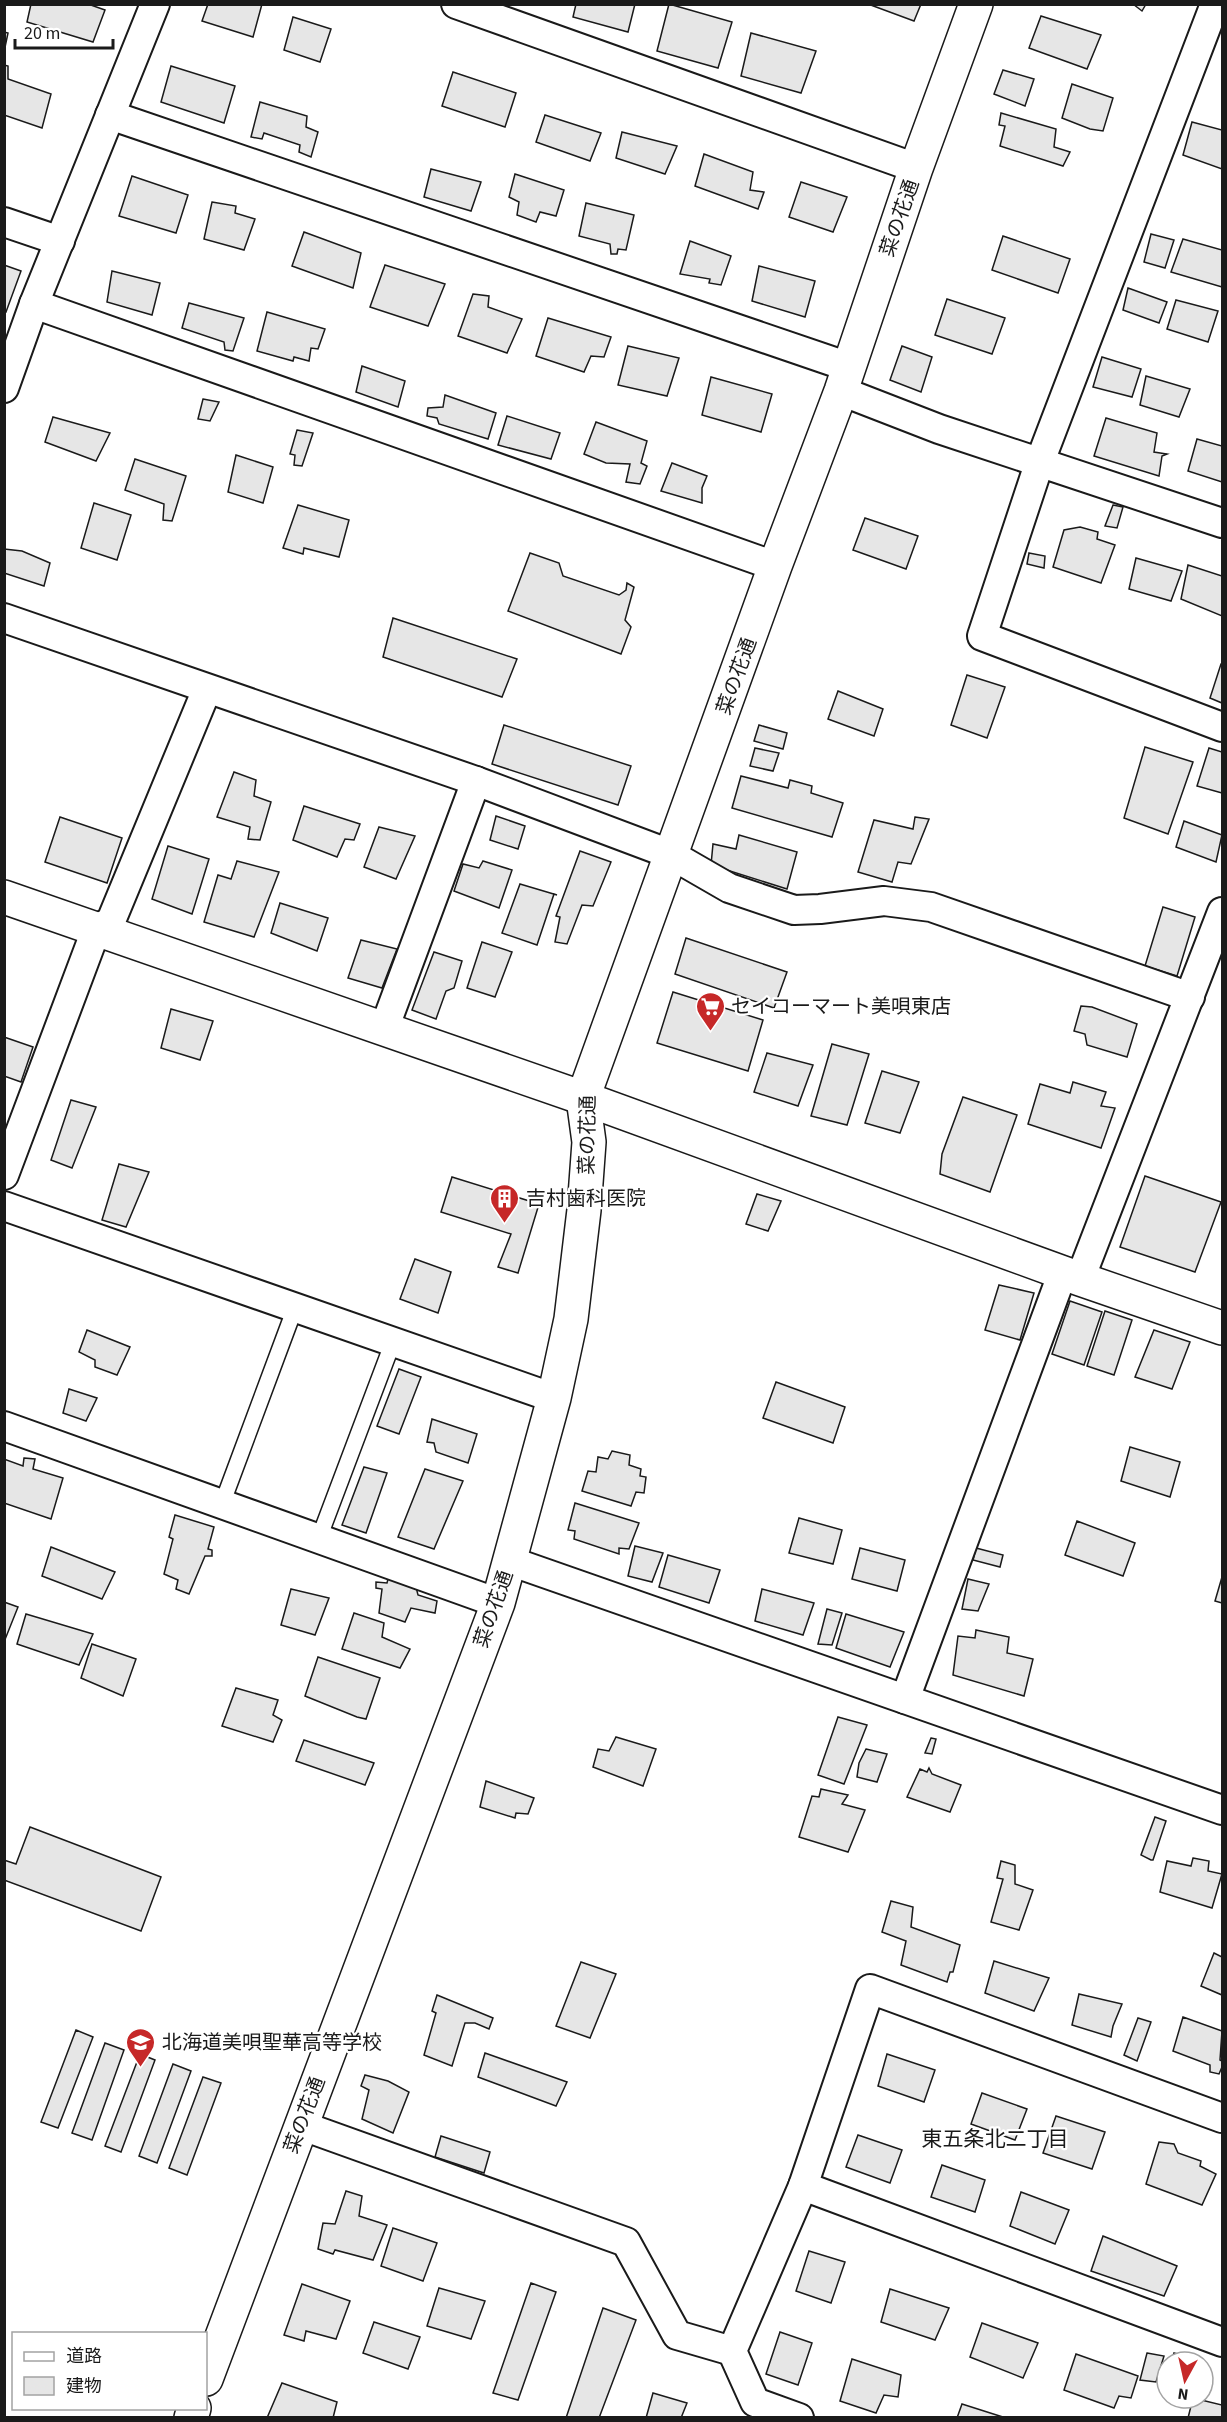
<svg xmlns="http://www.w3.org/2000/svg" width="1227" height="2422" font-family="'Source Sans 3','Noto Sans JP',sans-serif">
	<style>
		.building { fill: #e6e6e6; stroke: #1a1a1a; stroke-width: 1.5 }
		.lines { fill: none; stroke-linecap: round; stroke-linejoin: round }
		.service-casing { stroke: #1a1a1a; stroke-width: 18 }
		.minor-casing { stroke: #1a1a1a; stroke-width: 32 }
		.tertiary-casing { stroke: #1a1a1a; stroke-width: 36 }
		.service { stroke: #fff; stroke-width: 15 }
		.minor { stroke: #fff; stroke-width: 28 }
		.tertiary { stroke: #fff; stroke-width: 33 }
		.labels { text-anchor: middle; stroke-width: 4.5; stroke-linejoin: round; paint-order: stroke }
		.street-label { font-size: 20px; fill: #1a1a1a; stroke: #fff }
		.poi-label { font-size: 20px; fill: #1a1a1a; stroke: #fff; text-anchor: start }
		.neighbourhood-label { font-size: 21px; fill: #1a1a1a; stroke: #fff }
	</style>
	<rect width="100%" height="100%" fill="#fff"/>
	<g class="building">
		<path d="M31,4H88L105,10L93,42L27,22Z"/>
		<path d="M208,4H262L253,37L202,21Z"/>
		<path d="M576,4H635L628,32L573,17Z"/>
		<path d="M669,4L732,22L718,68L657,51Z"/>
		<path d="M868,4H921L914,21Z"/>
		<path d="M1133,4H1146L1142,11Z"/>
		<path d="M1041,16L1101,35L1087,69L1029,48Z"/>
		<path d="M293,17L331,29L320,62L284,50Z"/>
		<path d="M4,32L8,33L4,52Z"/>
		<path d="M751,33L816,51L801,93L741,76Z"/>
		<path d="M4,65L8,66V79L51,94L42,128L4,115Z"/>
		<path d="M171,66L235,86L224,123L161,102Z"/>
		<path d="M1003,70L1034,79L1025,106L994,94Z"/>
		<path d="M453,72L516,93L505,127L442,106Z"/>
		<path d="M1072,84L1113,98L1103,131L1090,129L1062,118Z"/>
		<path d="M260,102L307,116L306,127L318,132L311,157L299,152L300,145L264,133L262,139L251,137Z"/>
		<path d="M1001,113L1056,129L1054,147L1070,152L1063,166L1000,146L1005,126L999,125Z"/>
		<path d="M545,115L601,133L590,161L536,142Z"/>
		<path d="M1192,122L1222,130V169L1183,155Z"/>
		<path d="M622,132L677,146L665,174L616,158Z"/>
		<path d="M704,154L753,172L750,190L764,192L758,209L695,186Z"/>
		<path d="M431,169L481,182L471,211L424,197Z"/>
		<path d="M515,174L564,190L556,216L540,212L536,222L517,215L519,202L509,197Z"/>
		<path d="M132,176L188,195L176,233L119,216Z"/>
		<path d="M801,182L847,197L833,232L789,217Z"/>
		<path d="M212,202L236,206L235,213L255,219L244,250L204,239Z"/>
		<path d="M586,203L634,215L626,250L618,249L617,254H611L610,244L579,236Z"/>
		<path d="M304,232L361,253L353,288L292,266Z"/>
		<path d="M1151,234L1174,240L1165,268L1144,262Z"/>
		<path d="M1003,236L1070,259L1058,293L992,270Z"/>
		<path d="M1183,239L1222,250V287L1171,272Z"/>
		<path d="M690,241L731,256L721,285L709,283L710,279L680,274Z"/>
		<path d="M4,265L21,271L6,312L4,311Z"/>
		<path d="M385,265L445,284L428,326L370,307Z"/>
		<path d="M759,266L815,281L805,317L752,301Z"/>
		<path d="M112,271L160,283L152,315L107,302Z"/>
		<path d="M1128,288L1167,302L1159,323L1123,310Z"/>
		<path d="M473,294L489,296L488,307L522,319L507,353L458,336Z"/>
		<path d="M947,299L1005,318L992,354L935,335Z"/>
		<path d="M1176,300L1218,311L1208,342L1167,329Z"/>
		<path d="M189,303L244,318L233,351L225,350L224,342L182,328Z"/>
		<path d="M267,312L325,329L318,349L311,348L309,361L294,357L293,361L257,351Z"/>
		<path d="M548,318L611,337L604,357L591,356L584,372L536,356Z"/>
		<path d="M628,346L679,358L667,396L618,385Z"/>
		<path d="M902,346L932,357L921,392L890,380Z"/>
		<path d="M1102,357L1141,369L1132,397L1093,387Z"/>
		<path d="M362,366L405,381L398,407L356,392Z"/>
		<path d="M1146,376L1190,389L1179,417L1140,405Z"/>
		<path d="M711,377L772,394L761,432L702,415Z"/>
		<path d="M445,395L496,413L488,439L439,424L437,418L427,416L428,408L443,407Z"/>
		<path d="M203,399L219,402L210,421L198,419Z"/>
		<path d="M507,416L560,433L551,459L498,445Z"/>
		<path d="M53,417L110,433L96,461L45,442Z"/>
		<path d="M1106,418L1157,433L1154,452L1167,454L1162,456L1159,476L1094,456Z"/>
		<path d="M596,422L647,441L641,463L647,466L640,484L626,482L630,464L606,463L584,454Z"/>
		<path d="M297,430L313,433L302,466L294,465L295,455L290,454Z"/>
		<path d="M1197,439L1222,446V482L1188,471Z"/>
		<path d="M236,455L273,467L263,503L228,492Z"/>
		<path d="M135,459L186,476L172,521L163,520L164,504L125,490Z"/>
		<path d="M672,463L707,476L702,488V503L661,491Z"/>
		<path d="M94,503L131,515L117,560L81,548Z"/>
		<path d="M298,505L349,520L339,557L304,548L303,554L283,548Z"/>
		<path d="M1113,505L1123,507L1117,528L1105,526Z"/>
		<path d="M865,518L918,536L906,569L853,550Z"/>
		<path d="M1080,527L1098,532L1097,539L1115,545L1101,583L1053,567L1064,530Z"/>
		<path d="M4,549L22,551L50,563L44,586L4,573Z"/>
		<path d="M530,553L559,563L563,576L619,595L626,590L627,583L634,587L625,620L631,627L621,654L508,611Z"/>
		<path d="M1029,553L1045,556L1044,568L1027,564Z"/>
		<path d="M1136,558L1182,571L1171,601L1129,589Z"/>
		<path d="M1188,565L1222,576V616L1181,599Z"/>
		<path d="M393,618L517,659L502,697L383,657Z"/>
		<path d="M1221,664H1222V703L1210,698Z"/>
		<path d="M967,675L1005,687L987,738L951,725Z"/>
		<path d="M838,691L883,709L874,736L828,719Z"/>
		<path d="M504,725L631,766L618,805L492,764Z"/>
		<path d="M759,725L787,733L783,749L754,741Z"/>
		<path d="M1145,747L1193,762L1168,834L1124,818Z"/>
		<path d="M755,748L779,753L773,771L750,766Z"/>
		<path d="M1209,748L1222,752V793L1197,786Z"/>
		<path d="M234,772L256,780L254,796L271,802L260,840L248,839L250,827L217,817Z"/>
		<path d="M741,776L788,788L790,780L812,786L811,793L843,803L832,837L732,808Z"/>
		<path d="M304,806L360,824L354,840L345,839L337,857L293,840Z"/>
		<path d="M496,816L525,826L518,849L490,840Z"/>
		<path d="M60,817L122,838L107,883L45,862Z"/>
		<path d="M915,817L929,819L911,864L898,862L892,882L858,872L874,820L913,829Z"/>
		<path d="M1184,821L1222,835L1216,862L1176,847Z"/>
		<path d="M379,827L415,836L396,879L364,867Z"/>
		<path d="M739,835L797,852L787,889L711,865L713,844L736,849Z"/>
		<path d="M168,846L209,859L192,914L152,899Z"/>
		<path d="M580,851L611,862L593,906L582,905L567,944L555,942L560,917L556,916Z"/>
		<path d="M237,861L279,872L254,937L204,922L218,875L231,879Z"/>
		<path d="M483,861L512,870L499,908L454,891L463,864L479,868Z"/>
		<path d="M520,884L557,895L554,894L537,945L502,933Z"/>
		<path d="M280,903L328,918L317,951L271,933Z"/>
		<path d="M1163,907L1195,917L1177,976L1145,966Z"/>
		<path d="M686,938L787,972L774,1008L675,974Z"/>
		<path d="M361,940L397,949L382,988L348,978Z"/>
		<path d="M482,942L512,952L495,997L467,988Z"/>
		<path d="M434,952L462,961L454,988L446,991L436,1019L412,1010Z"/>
		<path d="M673,992L763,1020L748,1071L657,1043Z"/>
		<path d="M1081,1006L1092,1007L1137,1024L1127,1057L1087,1045L1085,1034L1074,1031Z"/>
		<path d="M171,1009L213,1021L200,1060L161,1048Z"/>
		<path d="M4,1037L33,1047L21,1082L4,1076Z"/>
		<path d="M832,1044L869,1054L847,1125L811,1116Z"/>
		<path d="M767,1053L813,1065L798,1106L754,1092Z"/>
		<path d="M882,1071L919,1082L900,1133L865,1123Z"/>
		<path d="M1073,1082L1106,1092L1101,1106L1115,1108L1101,1148L1028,1124L1040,1084L1070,1093Z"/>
		<path d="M963,1097L1017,1115L990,1192L940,1174L942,1154Z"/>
		<path d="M71,1100L96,1107L72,1168L51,1160Z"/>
		<path d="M119,1164L149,1172L126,1227L102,1220Z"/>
		<path d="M1145,1176L1221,1202L1195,1272L1120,1247Z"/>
		<path d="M452,1177L539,1204L518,1273L498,1267L511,1234L441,1212Z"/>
		<path d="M757,1194L781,1201L768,1231L746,1224Z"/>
		<path d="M415,1259L451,1272L438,1313L400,1299Z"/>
		<path d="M999,1285L1034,1293L1020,1340L985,1330Z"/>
		<path d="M1070,1301L1102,1312L1084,1365L1052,1354Z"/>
		<path d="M1105,1311L1132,1320L1114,1375L1087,1366Z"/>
		<path d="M87,1330L130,1347L117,1375L95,1367V1360L79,1352Z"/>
		<path d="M1154,1330L1190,1342L1172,1389L1135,1377Z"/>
		<path d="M399,1369L421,1377L399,1434L377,1426Z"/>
		<path d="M776,1382L845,1407L833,1443L763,1418Z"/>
		<path d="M69,1389L97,1398L86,1421L63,1413Z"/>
		<path d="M432,1419L477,1434L468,1463L436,1452L434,1443L427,1442Z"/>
		<path d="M1130,1447L1180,1462L1170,1497L1121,1481Z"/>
		<path d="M612,1451L630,1455L629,1465L641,1469L640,1476L646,1477L644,1493L636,1492L631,1506L582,1491L588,1471L596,1472L598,1457L608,1459Z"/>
		<path d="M24,1458L35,1459L33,1469L63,1478L51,1519L4,1503V1459L23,1466Z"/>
		<path d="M364,1467L387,1473L366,1533L342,1525Z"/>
		<path d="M425,1469L463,1481L434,1549L398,1537Z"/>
		<path d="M575,1503L639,1523L629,1549L619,1548V1554L574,1539L575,1531L568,1530Z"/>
		<path d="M175,1515L214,1527L208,1549L212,1550V1556H205L189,1594L176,1589L178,1580L164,1574L173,1539L169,1537Z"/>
		<path d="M799,1518L842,1530L833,1564L789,1553Z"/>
		<path d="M1077,1521L1135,1543L1123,1576L1065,1555Z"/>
		<path d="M635,1546L663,1553L652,1582L628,1576Z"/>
		<path d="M51,1547L115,1572L102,1599L42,1576Z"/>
		<path d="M860,1548L905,1560L897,1591L852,1579Z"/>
		<path d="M976,1548L1003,1555L1000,1567L973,1560Z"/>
		<path d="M668,1555L720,1570L709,1603L659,1587Z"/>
		<path d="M1222,1577V1603L1215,1601Z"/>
		<path d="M388,1579L416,1587L418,1595L437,1601L435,1613L411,1608L405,1622L379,1613L382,1589L376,1588V1582L387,1583Z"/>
		<path d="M968,1579L989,1584L978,1611L962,1609Z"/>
		<path d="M291,1589L329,1598L315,1635L281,1625Z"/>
		<path d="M762,1589L814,1603L803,1635L755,1621Z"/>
		<path d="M4,1602L18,1607L4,1642Z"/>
		<path d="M827,1609L842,1613L832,1645L818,1644Z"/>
		<path d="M354,1613L384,1623L382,1637L410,1649L400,1668L342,1649Z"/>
		<path d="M26,1614L93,1634L79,1665L17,1644Z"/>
		<path d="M846,1614L904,1632L890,1667L836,1648Z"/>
		<path d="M976,1630L1009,1637L1007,1653L1033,1659L1024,1696L953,1675L958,1636L975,1638Z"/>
		<path d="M92,1644L136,1659L123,1696L81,1678Z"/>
		<path d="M318,1657L380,1678L366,1719L357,1717L305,1696Z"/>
		<path d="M236,1688L278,1700L273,1715L282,1720L273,1742L222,1726Z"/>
		<path d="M838,1717L867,1725L844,1784L818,1775Z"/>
		<path d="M616,1737L656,1749L643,1786L593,1767L598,1749L609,1751Z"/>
		<path d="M931,1738L936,1739L932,1754L925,1753Z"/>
		<path d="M304,1740L374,1763L365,1785L296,1761Z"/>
		<path d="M866,1749L887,1754L877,1782L857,1777L859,1763Z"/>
		<path d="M929,1768L932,1774L961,1785L950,1812L907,1797L920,1769L927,1772Z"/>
		<path d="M486,1781L534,1798L528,1814L516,1813L515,1818L480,1807Z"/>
		<path d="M821,1789L848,1795L842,1804L865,1810L848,1852L799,1837L812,1796L819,1797Z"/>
		<path d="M1155,1817L1166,1821L1153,1860H1151L1141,1855Z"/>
		<path d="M30,1827L161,1877L141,1931L4,1880V1860L16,1864Z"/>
		<path d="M1193,1858L1209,1861L1208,1871L1222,1874L1212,1908L1160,1892L1167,1861L1191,1866Z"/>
		<path d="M1001,1861L1015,1865V1884L1033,1890L1019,1930L991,1922L1003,1879L997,1878Z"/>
		<path d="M891,1901L913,1907L911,1927L960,1945L953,1972H950L947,1982L901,1965L906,1941L882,1932Z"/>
		<path d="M1214,1953L1222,1957V1995L1201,1986Z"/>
		<path d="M994,1961L1049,1978L1034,2011L985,1993Z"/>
		<path d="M581,1962L616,1974L590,2038L556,2026Z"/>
		<path d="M1079,1994L1122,2004L1113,2026L1111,2037L1072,2025Z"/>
		<path d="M437,1995L493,2018L489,2029L475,2023H465L452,2066L424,2055L436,2013L432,2011Z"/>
		<path d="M1183,2017L1222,2031L1220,2060L1222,2061V2067L1219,2074L1210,2072V2065L1173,2051Z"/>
		<path d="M1138,2018L1151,2022L1137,2061L1124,2055Z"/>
		<path d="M76,2030L93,2037L58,2128L41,2122Z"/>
		<path d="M105,2043L124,2050L92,2140L72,2133Z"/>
		<path d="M485,2053L567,2082L556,2106L478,2077Z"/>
		<path d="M140,2054L155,2060L121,2152L105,2146Z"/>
		<path d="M887,2054L935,2070L924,2102L878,2086Z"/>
		<path d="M173,2064L191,2071L157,2163L139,2156Z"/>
		<path d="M365,2075L388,2081L409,2092L393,2133L362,2119L369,2090L361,2086Z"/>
		<path d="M203,2077L221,2083L187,2175L169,2168Z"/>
		<path d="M982,2093L1027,2109L1015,2140L971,2124Z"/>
		<path d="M1056,2116L1105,2132L1092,2169L1043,2153Z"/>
		<path d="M858,2135L902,2150L890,2183L846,2167Z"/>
		<path d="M441,2136L490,2152L484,2173L435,2157Z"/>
		<path d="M1159,2142L1174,2144L1178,2153L1201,2161L1200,2166L1216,2174L1202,2205L1146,2184Z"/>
		<path d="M942,2165L985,2180L975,2212L931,2197Z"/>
		<path d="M346,2191L362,2196L359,2216L387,2225L373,2260L335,2250L333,2254L318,2249L323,2223L335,2224Z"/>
		<path d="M1021,2192L1069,2210L1055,2244L1010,2226Z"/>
		<path d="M393,2228L437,2243L423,2281L381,2266Z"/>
		<path d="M1103,2236L1177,2266L1164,2296L1091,2271Z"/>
		<path d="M809,2251L845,2262L831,2303L796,2291Z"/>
		<path d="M531,2283L556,2292L518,2400L493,2393Z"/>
		<path d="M302,2284L350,2301L336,2339L306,2331L304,2341L284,2335Z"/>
		<path d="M439,2288L485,2301L471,2339L427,2326Z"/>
		<path d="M890,2289L949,2308L935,2340L881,2322Z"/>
		<path d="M603,2308L636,2320L599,2418H566Z"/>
		<path d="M374,2322L420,2337L408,2369L363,2353Z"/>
		<path d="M982,2323L1038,2343L1023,2378L970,2357Z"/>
		<path d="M780,2332L812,2343L798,2385L766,2374Z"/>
		<path d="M1147,2353L1164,2356L1156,2382L1140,2380Z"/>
		<path d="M1174,2353L1193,2358L1192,2362H1171Z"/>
		<path d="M1076,2354L1138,2376L1131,2398L1119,2396L1114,2408L1064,2390Z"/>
		<path d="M852,2359L901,2375L898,2397L884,2395L876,2413L840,2401Z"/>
		<path d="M282,2383L337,2402L333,2418H267Z"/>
		<path d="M653,2393L687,2403L681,2418H646Z"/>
		<path d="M1193,2398L1222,2405V2418H1188Z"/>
		<path d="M962,2404L1006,2418H957Z"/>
	</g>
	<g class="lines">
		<defs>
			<g id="service">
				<path d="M222,1504L295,1308"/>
				<path d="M319,1538L393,1342"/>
			</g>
			<g id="minor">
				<path d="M456,4L916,168"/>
				<path d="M1215,4L1039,464L982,636L1222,727"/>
				<path d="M110,115L849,367"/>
				<path d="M4,222L60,241"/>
				<path d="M34,304L775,566"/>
				<path d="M4,388L34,304L155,4"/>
				<path d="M841,391L939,429L1222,523"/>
				<path d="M4,618L476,781L670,854L729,888L794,910L820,909L884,901L931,907L1190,997"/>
				<path d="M384,1029L476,781"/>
				<path d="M4,1175L96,930L111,921L207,689"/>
				<path d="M4,1206L554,1398"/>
				<path d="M1080,1279L1222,912"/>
				<path d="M4,1426L498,1603"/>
				<path d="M510,1561L1222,1810"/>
				<path d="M905,1699L1063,1272"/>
				<path d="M300,2125L626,2242L677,2335L732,2351"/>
				<path d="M803,2186L1222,2342"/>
				<path d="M799,2418L755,2402L732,2351L803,2186L870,1989L1222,2118"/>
			</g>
			<g id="tertiary">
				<path d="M4,897L583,1098L1080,1279L1222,1328"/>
				<path d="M206,2379L498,1603L554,1398L571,1319L584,1210L589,1142L583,1098L775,566L841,391L916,168L976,4"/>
				<path d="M191,2418L194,2408"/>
			</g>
		</defs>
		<use href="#service" class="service-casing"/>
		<use href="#minor" class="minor-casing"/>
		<use href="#tertiary" class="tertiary-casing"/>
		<use href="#service" class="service"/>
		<use href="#minor" class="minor"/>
		<use href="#tertiary" class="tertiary"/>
	</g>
	<defs>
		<symbol id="supermarket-pin" viewBox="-11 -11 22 30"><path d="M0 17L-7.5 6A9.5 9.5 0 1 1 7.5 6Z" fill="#c62828" stroke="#fff"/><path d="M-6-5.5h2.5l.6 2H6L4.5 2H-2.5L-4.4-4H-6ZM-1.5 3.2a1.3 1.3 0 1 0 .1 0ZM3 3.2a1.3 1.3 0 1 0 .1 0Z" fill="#fff"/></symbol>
		<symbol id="building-pin" viewBox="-11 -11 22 30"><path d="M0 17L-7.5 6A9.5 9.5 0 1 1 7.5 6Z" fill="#c62828" stroke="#fff"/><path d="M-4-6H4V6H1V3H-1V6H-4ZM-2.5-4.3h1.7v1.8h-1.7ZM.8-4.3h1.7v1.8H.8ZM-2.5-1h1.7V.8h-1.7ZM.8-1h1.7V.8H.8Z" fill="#fff"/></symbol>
		<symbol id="school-pin" viewBox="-11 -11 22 30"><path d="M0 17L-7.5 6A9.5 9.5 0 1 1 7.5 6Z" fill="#c62828" stroke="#fff"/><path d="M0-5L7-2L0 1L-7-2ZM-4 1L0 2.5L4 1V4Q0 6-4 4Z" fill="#fff"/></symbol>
	</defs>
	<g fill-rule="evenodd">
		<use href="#supermarket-pin" x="694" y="990" width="33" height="45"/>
		<use href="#building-pin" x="488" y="1182" width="33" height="45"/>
		<use href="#school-pin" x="124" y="2026" width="33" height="45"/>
	</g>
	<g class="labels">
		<g class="street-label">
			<text transform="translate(899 218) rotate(-71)" y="7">菜の花通</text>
			<text transform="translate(736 676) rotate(-70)" y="7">菜の花通</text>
			<text transform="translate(587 1135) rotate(-89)" y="7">菜の花通</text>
			<text transform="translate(493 1609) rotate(-71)" y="7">菜の花通</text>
			<text transform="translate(304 2115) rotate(-69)" y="7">菜の花通</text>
		</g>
		<g class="poi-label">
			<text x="731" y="1013">セイコーマート美唄東店</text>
			<text x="526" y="1205">吉村歯科医院</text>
			<text x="162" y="2049">北海道美唄聖華高等学校</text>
		</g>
		<g class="neighbourhood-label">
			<text x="995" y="2146">東五条北二丁目</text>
		</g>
	</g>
	<rect width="1227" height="2422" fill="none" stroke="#1a1a1a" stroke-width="12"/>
	<rect x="12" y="2332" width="195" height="78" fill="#ffffff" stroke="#a3a3a3" stroke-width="1.5"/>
	<rect x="24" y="2352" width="30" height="9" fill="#ffffff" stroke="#a3a3a3" stroke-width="1.5"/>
	<text x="66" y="2362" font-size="18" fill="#1a1a1a">道路</text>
	<rect x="24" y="2377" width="30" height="18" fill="#e6e6e6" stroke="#a3a3a3" stroke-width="1.5"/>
	<text x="66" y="2392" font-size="18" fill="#1a1a1a">建物</text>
	<g transform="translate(1185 2380) rotate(188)"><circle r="28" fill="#ffffff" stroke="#a3a3a3" stroke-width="1.5"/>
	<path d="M0-4.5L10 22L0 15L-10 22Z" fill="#c62828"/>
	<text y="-9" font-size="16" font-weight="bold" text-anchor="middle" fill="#1a1a1a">N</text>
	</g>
	<path d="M15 39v9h98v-9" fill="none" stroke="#1a1a1a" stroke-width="3"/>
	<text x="24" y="39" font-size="18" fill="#1a1a1a" stroke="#ffffff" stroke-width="4.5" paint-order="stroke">20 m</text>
</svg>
